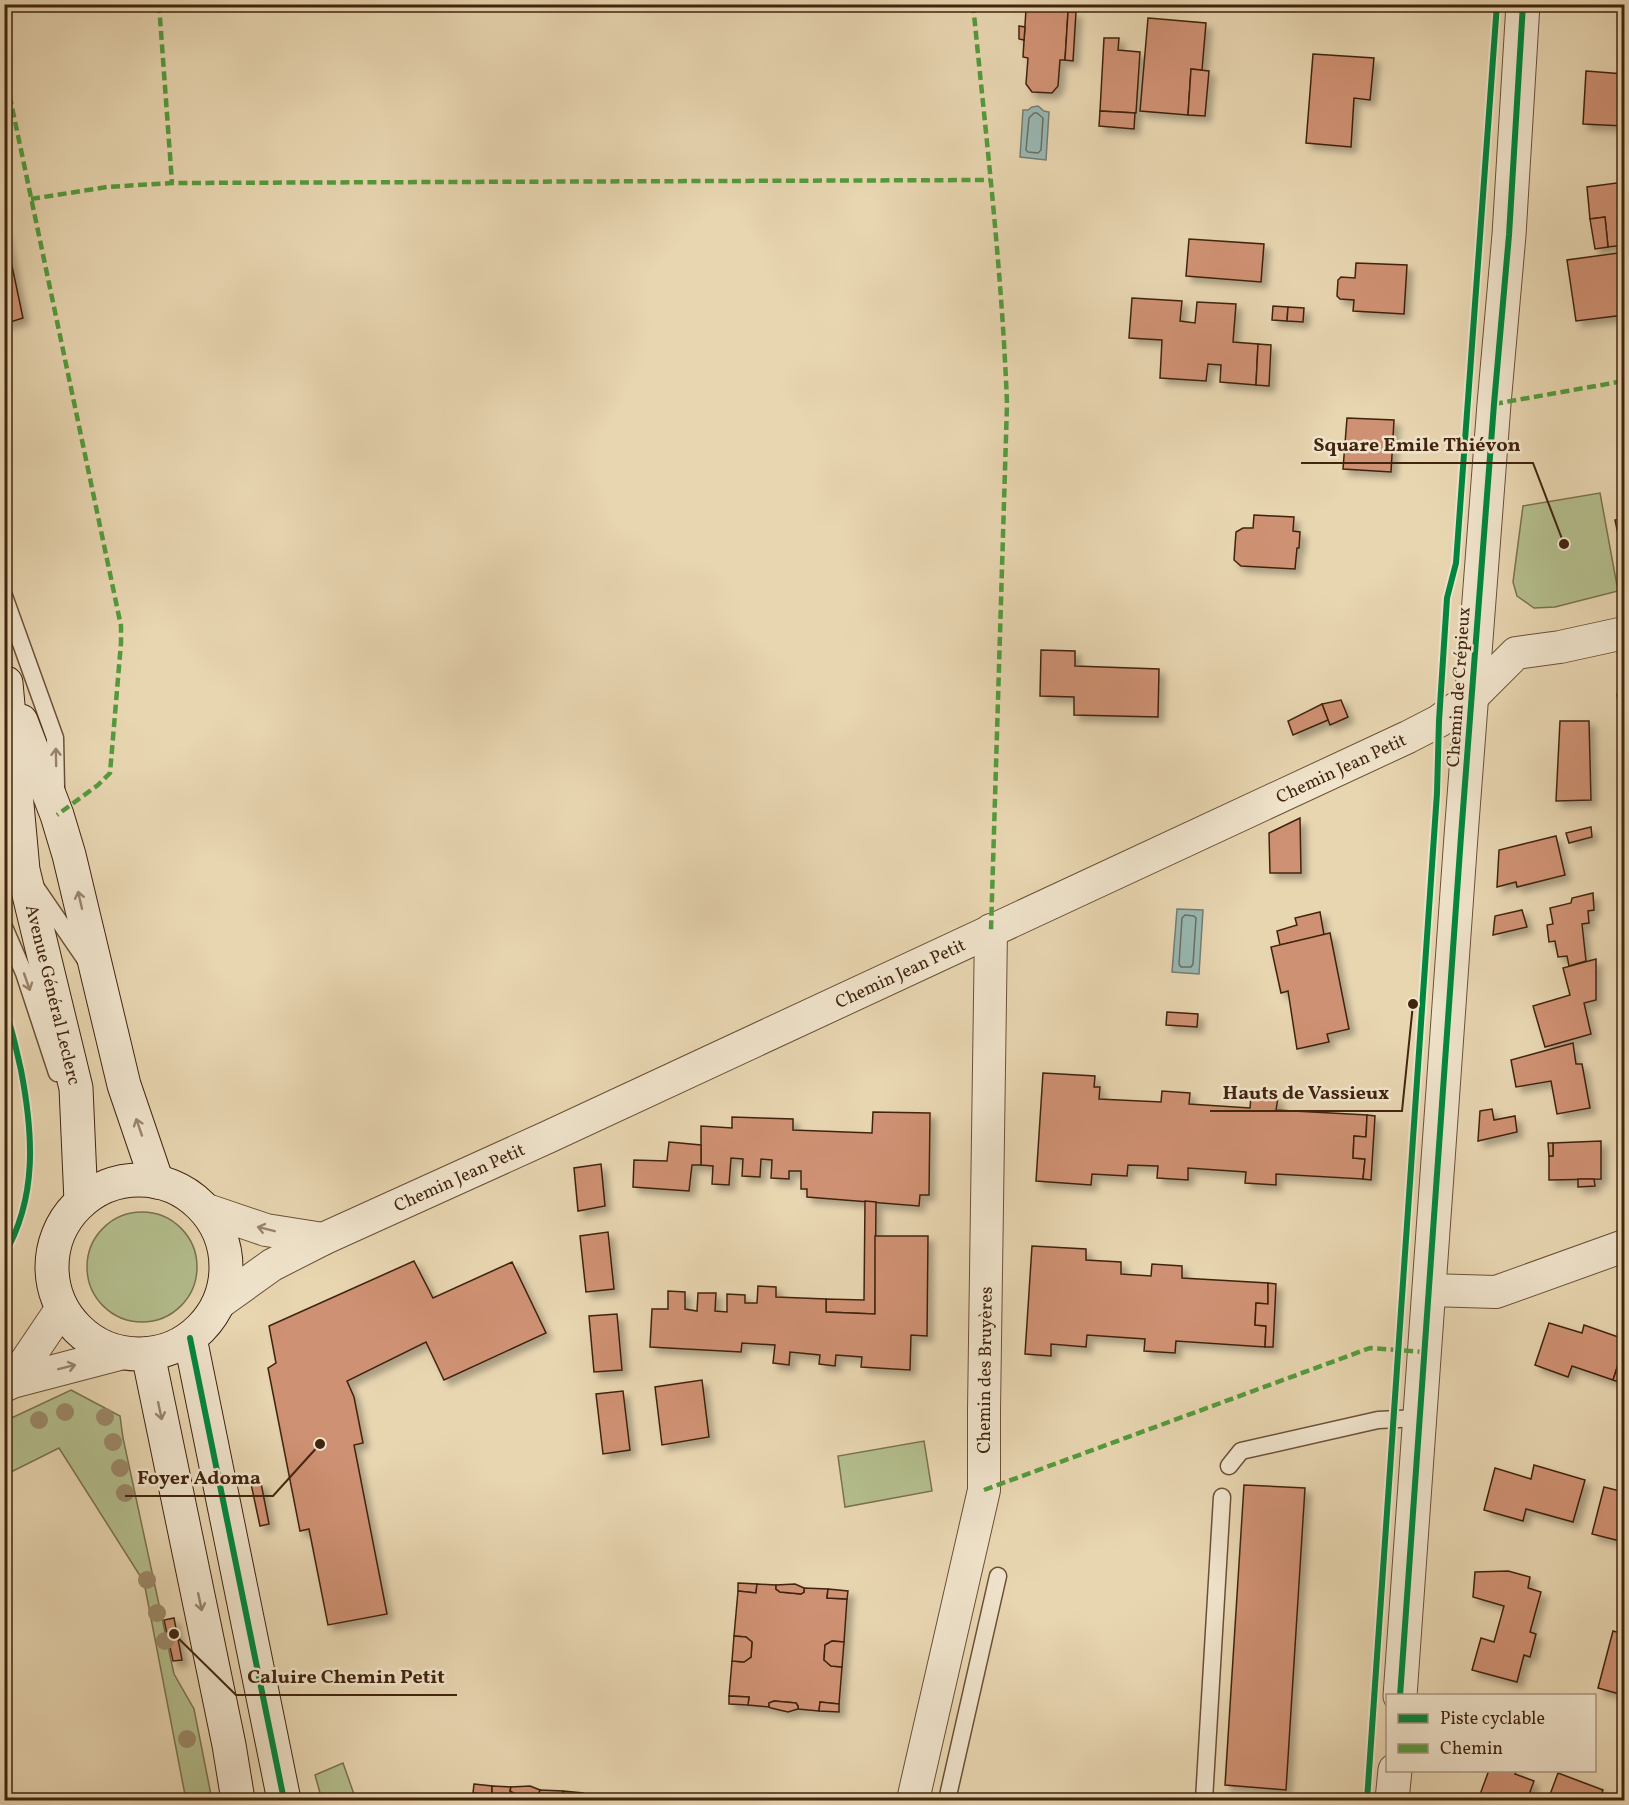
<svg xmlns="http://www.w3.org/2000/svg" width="1629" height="1805" font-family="Vollkorn,serif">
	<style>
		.green { fill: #b4be8d; stroke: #7a714e; stroke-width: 1.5 }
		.water { fill: #98b8b3; stroke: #757d71; stroke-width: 1.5 }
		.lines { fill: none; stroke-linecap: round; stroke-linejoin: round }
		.shore { stroke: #6c6e60; stroke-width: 1.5 }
		.building { fill: #cf9173; stroke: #41240e; stroke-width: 1.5; filter: url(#shadow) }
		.service-casing { stroke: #6b5037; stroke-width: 19 }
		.minor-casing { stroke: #6b5037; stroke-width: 34 }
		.tertiary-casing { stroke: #6b5037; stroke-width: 35 }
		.secondary-casing { stroke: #41240e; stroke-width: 35 }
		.service { stroke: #f0e4cc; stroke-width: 16 }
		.minor { stroke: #f0e4cc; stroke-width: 32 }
		.tertiary { stroke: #f0e4cc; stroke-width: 33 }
		.secondary { stroke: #f0e4cc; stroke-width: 33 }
		.quiet { stroke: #539b3c; stroke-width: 4.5; stroke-dasharray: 9 4.5; stroke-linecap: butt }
		.cycleway-casing { stroke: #f0e4cc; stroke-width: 10 }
		.cycleway { stroke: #00873e; stroke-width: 6 }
		.tree { fill: #9c8969 }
		.oneway { stroke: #98846d }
		.labels { text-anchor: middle; stroke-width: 5; stroke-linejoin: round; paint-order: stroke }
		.street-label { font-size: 18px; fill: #41240e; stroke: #f0e4cc }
		.leader { fill: none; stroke: #41240e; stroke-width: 2 }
		.callout-dot { fill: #41240e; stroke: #f0e4cc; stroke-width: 2 }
		.callout-label { font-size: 20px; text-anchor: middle; font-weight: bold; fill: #41240e; stroke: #f0e4cc; stroke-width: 5; stroke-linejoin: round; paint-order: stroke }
	</style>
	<defs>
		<filter id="shadow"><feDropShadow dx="5.5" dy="5.5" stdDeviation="3" flood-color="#0004"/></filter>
	</defs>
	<rect width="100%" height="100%" fill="#e8d6b1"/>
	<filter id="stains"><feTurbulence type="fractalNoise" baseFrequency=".00333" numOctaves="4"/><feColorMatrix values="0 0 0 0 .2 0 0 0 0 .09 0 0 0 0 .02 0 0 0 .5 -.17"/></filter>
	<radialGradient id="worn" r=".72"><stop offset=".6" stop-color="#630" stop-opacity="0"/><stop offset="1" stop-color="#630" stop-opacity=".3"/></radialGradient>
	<g class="green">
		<path d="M1600,493L1618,591L1555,607L1534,608L1517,596L1513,582L1523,506Z"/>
		<circle cx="142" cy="1267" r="55"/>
		<path d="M71,1390L120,1416L123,1438L174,1674L194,1709L212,1800H186L144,1582L59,1448L5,1475V1421Z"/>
		<path d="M924,1441L932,1491L845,1507L838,1456Z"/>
		<path d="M343,1763L356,1800H322L315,1775Z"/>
	</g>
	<g class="water">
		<path d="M1032,107L1038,106L1044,111L1049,112L1046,160L1020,157L1023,110H1028Z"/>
		<path d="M1177,909L1203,910L1199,974L1172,972Z"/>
	</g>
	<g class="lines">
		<g class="shore">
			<path d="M1034,113H1037L1043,118L1041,150L1038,153L1028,152L1026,150L1029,118Z"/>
			<path d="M1185,915L1194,916L1196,918L1193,964L1191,967H1181L1179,964L1182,918Z"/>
		</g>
	</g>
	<g class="building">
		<path d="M1028,4H1066V11L1068,12L1065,60H1060L1058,86L1052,93L1032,92L1026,84L1028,58L1023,57L1026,9H1028Z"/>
		<path d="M1068,12H1076L1073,61L1065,60Z"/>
		<path d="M1148,18L1206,23L1202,70L1191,69L1188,115L1140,111Z"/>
		<path d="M1019,26L1025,27L1024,40L1019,39Z"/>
		<path d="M1104,38H1119L1118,50L1140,52L1136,113L1100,111Z"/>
		<path d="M1313,54L1374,58L1370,100L1354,98L1351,147L1306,143Z"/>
		<path d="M1191,69L1209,71L1205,116L1188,115Z"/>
		<path d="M1586,71L1624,74V126L1583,124Z"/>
		<path d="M1100,111L1135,113L1134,129L1099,126Z"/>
		<path d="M1624,182V245L1608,247L1605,217L1590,219L1587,187Z"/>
		<path d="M1605,217L1608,247L1595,249L1590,219Z"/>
		<path d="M4,228L23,318L4,324Z"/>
		<path d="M1189,239L1264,244L1261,282L1186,276Z"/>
		<path d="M1618,253L1624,315L1576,321L1567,260Z"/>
		<path d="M1356,263L1407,265L1404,314L1353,311L1354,300L1340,299L1337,296L1338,280L1341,277L1355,278Z"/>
		<path d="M1132,298L1182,301L1180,321L1195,323L1197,302L1236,304L1233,342L1258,344L1256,385L1220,382L1221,365L1208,364L1206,381L1160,378L1162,340L1129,338Z"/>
		<path d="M1273,306L1288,307L1287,321L1272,320Z"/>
		<path d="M1288,307L1304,308L1303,322L1287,321Z"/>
		<path d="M1258,344L1271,345L1269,386L1256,385Z"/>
		<path d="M1347,418L1394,420L1391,472L1343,469Z"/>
		<path d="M1254,515L1294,517L1293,531L1300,532L1299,548H1297L1295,569L1241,566L1234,560L1236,532L1243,528H1253Z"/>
		<path d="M1624,518V562L1615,520Z"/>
		<path d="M1041,650L1075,651V666L1159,669L1158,717L1074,715V697L1040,696Z"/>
		<path d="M1624,693V740L1617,694Z"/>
		<path d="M1341,700L1348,717L1330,725L1322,704Z"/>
		<path d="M1322,704L1328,720L1293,735L1288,721Z"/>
		<path d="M1560,721H1589L1591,800L1556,801Z"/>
		<path d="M1618,766H1624V839H1622Z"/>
		<path d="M1300,818L1301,873H1270L1269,833Z"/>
		<path d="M1591,827L1592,837L1569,843L1566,833Z"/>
		<path d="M1556,836L1565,875L1517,887L1516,882L1497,887L1499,850Z"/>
		<path d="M1593,893L1594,910L1588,911L1589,923L1582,924L1586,961L1569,966L1567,956L1558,957L1555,941L1549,942L1547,925L1553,924L1550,908L1571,903L1572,898Z"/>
		<path d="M1522,910L1527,927L1493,935L1495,916Z"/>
		<path d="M1320,912L1324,935L1280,945L1277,931L1297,925L1295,918Z"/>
		<path d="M1330,933L1349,1029L1327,1034L1329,1042L1297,1049L1288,991L1281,993L1271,947Z"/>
		<path d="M1596,959V1000L1584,1003L1591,1034L1545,1047L1533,1006L1570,995L1563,968Z"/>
		<path d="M1167,1012L1198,1014L1197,1027L1166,1025Z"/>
		<path d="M1573,1043L1576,1064H1582L1590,1108L1557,1114L1551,1081L1516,1087L1511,1060Z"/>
		<path d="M1043,1073L1095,1076L1094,1087H1100L1099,1099L1161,1102L1162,1091L1190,1093L1189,1104L1250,1108L1251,1096L1278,1098L1276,1110L1367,1115L1366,1137L1354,1136L1353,1158L1365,1159L1363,1179L1276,1174V1185L1245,1183L1246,1172L1188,1168V1180L1157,1178L1158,1166L1128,1165L1127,1176L1092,1174L1091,1185L1036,1181Z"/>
		<path d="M1492,1109L1494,1120L1515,1116L1517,1132L1478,1141L1480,1111Z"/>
		<path d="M873,1112L930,1113L929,1195H920L919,1206L807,1197V1189H801V1171H789V1179L771,1178L772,1160L761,1159L760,1177L742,1176L743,1159L731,1158L729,1185L712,1184L713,1166L701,1165V1126L732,1128V1117L793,1119V1130L872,1133Z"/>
		<path d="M1367,1115L1375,1116L1371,1180L1363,1179L1365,1159L1353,1158L1354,1136L1366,1137Z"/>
		<path d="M1601,1141V1179L1549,1180V1156H1553V1143Z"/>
		<path d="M669,1142L701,1145V1165H692L689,1191L633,1187L634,1160L667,1161Z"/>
		<path d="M1548,1143H1553V1156H1549Z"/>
		<path d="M601,1164L605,1206L578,1211L574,1168Z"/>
		<path d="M1578,1179H1594L1595,1186L1578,1187Z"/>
		<path d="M865,1201L876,1202L875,1314L826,1312V1299L864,1300Z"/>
		<path d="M608,1232L614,1289L586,1292L580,1236Z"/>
		<path d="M875,1236H928L927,1336L911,1335L910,1370L861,1367L862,1357L836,1355L835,1366L819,1364L820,1355L790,1352L789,1365L773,1363L775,1345L742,1343L741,1352L650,1347L652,1309H668V1291L685,1292V1309L697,1311L698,1293H716L715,1311L727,1312V1294L745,1295V1303H757L758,1286L776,1287V1297L826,1299V1312L875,1314Z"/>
		<path d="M1032,1246L1086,1249V1260L1121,1262V1274L1151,1276L1152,1264L1182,1266V1278L1268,1283V1304L1256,1303L1255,1325L1266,1326L1265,1347L1176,1341L1175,1353L1144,1351L1145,1339L1087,1335L1086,1347L1051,1344V1356L1025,1354Z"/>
		<path d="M414,1261L433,1298L512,1262L546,1333L444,1380L426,1342L347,1381L354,1397L363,1443L354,1445L387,1614L328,1625L309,1529L300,1531L268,1368L276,1363L269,1326Z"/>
		<path d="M1268,1283L1276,1284L1273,1347H1265L1266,1326L1255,1325L1256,1303L1268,1304Z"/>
		<path d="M617,1314L622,1370L594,1372L589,1316Z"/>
		<path d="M1549,1323L1582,1333L1584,1325L1624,1339V1346L1613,1380L1572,1366L1568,1377L1535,1365Z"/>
		<path d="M1623,1350L1624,1351V1384L1613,1380Z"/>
		<path d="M702,1380L709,1437L662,1445L655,1387Z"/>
		<path d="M623,1391L630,1450L603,1454L596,1394Z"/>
		<path d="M1534,1465L1585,1480L1573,1522L1526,1509L1523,1521L1484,1510L1495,1468L1531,1479Z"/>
		<path d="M261,1483L269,1524L260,1526L251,1484Z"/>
		<path d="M1244,1485L1305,1488L1286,1790L1225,1785Z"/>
		<path d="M1604,1487L1624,1492V1542L1592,1534Z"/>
		<path d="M1508,1571L1530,1577L1528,1588L1541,1592L1530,1632L1536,1634L1530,1657L1524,1655L1517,1682L1472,1670L1481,1638L1494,1642L1504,1606L1473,1597L1475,1572Z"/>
		<path d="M738,1583L757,1584L756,1593L738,1591Z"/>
		<path d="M757,1584L776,1585V1589L780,1592L801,1594L804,1592V1588L828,1589L827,1598L847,1599L844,1642L832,1641L825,1645L824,1660L831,1666L842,1667L839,1704L820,1702L819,1711L798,1709V1706L796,1703L774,1701L769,1703V1707L748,1705L749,1697L729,1696L732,1661L744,1662L751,1657L752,1642L746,1637L734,1636L738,1591L756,1593Z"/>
		<path d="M795,1584L804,1588V1592L801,1594L780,1592L776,1589V1585Z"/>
		<path d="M828,1589L848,1591L847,1599L827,1598Z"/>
		<path d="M174,1618L182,1660L173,1661L164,1620Z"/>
		<path d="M1613,1631L1624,1634V1688L1623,1695L1598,1688Z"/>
		<path d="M734,1636L746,1637L752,1642L751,1657L744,1662L732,1661Z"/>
		<path d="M832,1641L844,1642L842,1667L831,1666L824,1660L825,1645Z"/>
		<path d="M729,1696L749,1697L748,1705L729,1704Z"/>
		<path d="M774,1701L796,1703L798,1706V1709L788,1712L771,1708L769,1707V1703Z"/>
		<path d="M820,1702L839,1704V1712L819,1711Z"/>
		<path d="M1489,1770H1517L1515,1774L1534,1781L1527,1800H1478Z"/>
		<path d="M1558,1773L1603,1790L1599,1800H1548Z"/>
		<path d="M474,1784L492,1786V1795L473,1793Z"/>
		<path d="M492,1786L511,1787L510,1791L515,1794L536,1796L540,1790L563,1791L562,1799L577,1800H472L473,1793L492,1795Z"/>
		<path d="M530,1786L540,1790L539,1793L536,1796L515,1794L510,1791L511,1787Z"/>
		<path d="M563,1791L583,1793L582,1800L562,1799Z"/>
	</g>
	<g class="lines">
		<defs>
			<g id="service">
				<path d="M4,596L55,738L56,787"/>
				<path d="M37,889L85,959"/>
				<path d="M4,927L24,973L57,1073"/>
				<path d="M1229,1466L1241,1451L1378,1420L1419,1418"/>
				<path d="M947,1800L998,1576"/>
				<path d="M1204,1800L1222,1497"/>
			</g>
			<g id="minor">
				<path d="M204,1209L266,1230L323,1239"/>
				<path d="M1429,1290L1496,1292L1624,1246"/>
				<path id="s1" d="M219,1303L272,1265L323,1239L548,1137L1408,737L1439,721L1472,697L1516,653L1560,647L1624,633"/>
				<path d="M12,1382L62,1308"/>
				<path d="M4,1386L12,1382L123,1353"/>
				<path id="s2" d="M913,1800L984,1490V1410L991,930"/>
			</g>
			<g id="tertiary">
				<path d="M1400,1696L1461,836L1494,404L1509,235L1523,4"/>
				<path d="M1392,1800L1395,1770"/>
			</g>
			<g id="secondary">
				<path id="s3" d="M6,683L23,870L76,1088L81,1202"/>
				<path d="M21,721L57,815L69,855L124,1085L157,1182"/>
				<circle cx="139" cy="1267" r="87"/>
				<path d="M190,1338L284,1800"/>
				<path d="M148,1354L229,1745L238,1800"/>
			</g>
		</defs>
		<use href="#service" class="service-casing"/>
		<use href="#minor" class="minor-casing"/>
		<use href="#tertiary" class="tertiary-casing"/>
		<use href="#secondary" class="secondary-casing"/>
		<use href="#service" class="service"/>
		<use href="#minor" class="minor"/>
		<use href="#tertiary" class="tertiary"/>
		<use href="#secondary" class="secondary"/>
		<g class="quiet">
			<path d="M159,4L172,183"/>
			<path d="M973,4C986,137 1002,271 1007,404L991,930"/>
			<path d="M4,69L121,626V643L110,773L98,785L57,815"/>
			<path d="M31,199L107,187L172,183L990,180"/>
			<path d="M1494,404L1624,381"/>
			<path d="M984,1490L1370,1348L1424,1352"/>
		</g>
		<defs>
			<g id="cycleway">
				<path d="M4,1007C12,1027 16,1049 21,1070C33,1133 38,1197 4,1255"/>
				<path d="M190,1338L284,1800"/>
				<path d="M1400,1696L1461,836L1494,404L1509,235L1523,4"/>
				<path d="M1367,1800L1437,793L1439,721L1447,598L1456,563L1497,4"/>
			</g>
		</defs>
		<use href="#cycleway" class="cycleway-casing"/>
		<use href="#cycleway" class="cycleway"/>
	</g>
	<g class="tree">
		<circle cx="65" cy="1412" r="9"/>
		<circle cx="105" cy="1417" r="9"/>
		<circle cx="39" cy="1420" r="9"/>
		<circle cx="113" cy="1442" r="9"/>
		<circle cx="120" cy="1468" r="9"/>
		<circle cx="125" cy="1493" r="9"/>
		<circle cx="147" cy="1580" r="9"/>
		<circle cx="157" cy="1613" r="9"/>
		<circle cx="165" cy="1641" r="9"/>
		<circle cx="187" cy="1739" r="9"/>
	</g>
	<defs><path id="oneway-shaft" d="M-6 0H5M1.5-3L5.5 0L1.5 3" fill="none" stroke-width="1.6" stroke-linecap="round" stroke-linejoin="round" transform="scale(1.5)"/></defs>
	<g class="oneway">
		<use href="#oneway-shaft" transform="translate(56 757) rotate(-91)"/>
		<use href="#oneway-shaft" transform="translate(80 900) rotate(-103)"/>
		<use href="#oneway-shaft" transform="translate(27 982) rotate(71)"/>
		<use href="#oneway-shaft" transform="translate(139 1127) rotate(-109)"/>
		<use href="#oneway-shaft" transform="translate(266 1229) rotate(-166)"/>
		<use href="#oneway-shaft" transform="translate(67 1367) rotate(-14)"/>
		<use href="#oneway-shaft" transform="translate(160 1411) rotate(78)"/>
		<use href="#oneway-shaft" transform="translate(200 1602) rotate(78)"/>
	</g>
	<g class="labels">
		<g class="street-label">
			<text transform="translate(1458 687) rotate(-86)" y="6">Chemin de Crépieux</text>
			<text dy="6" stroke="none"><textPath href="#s1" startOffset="1244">Chemin Jean Petit</textPath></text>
			<text dy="6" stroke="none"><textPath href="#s1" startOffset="758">Chemin Jean Petit</textPath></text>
			<text dy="6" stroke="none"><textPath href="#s3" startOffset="316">Avenue Général Leclerc</textPath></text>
			<text dy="6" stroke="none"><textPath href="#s1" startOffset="272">Chemin Jean Petit</textPath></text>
			<text dy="6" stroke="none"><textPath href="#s2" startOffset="438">Chemin des Bruyères</textPath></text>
		</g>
	</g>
	<path class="leader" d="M1564 544L1533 463H1301M1413 1004L1402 1111H1210M320 1444L273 1496H125M174 1634L236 1695H457"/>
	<g class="callout-dot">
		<circle cx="1564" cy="544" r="6"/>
		<circle cx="1413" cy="1004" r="6"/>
		<circle cx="320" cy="1444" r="6"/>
		<circle cx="174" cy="1634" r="6"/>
	</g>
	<g class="callout-label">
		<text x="1417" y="451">Square Emile Thiévon</text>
		<text x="1306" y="1099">Hauts de Vassieux</text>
		<text x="199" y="1484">Foyer Adoma</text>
		<text x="346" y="1683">Caluire Chemin Petit</text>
	</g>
	<rect width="1629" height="1805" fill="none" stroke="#e8d6b1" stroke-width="24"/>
	<rect x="6" y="6" width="1617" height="1793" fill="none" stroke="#41240e" stroke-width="3"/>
	<rect x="12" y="12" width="1605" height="1781" fill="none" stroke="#41240e" stroke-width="1.5"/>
	<rect x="1386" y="1694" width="210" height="78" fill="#f0e4cc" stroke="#aa9780" stroke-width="1.5"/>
	<rect x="1398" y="1714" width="30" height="9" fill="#00873e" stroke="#aa9780" stroke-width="1.5"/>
	<text x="1440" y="1724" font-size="18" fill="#41240e">Piste cyclable</text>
	<rect x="1398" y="1744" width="30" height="9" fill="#539b3c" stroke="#aa9780" stroke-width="1.5"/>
	<text x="1440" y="1754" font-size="18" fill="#41240e">Chemin</text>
	<rect width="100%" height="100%" filter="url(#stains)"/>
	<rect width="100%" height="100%" fill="url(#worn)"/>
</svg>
